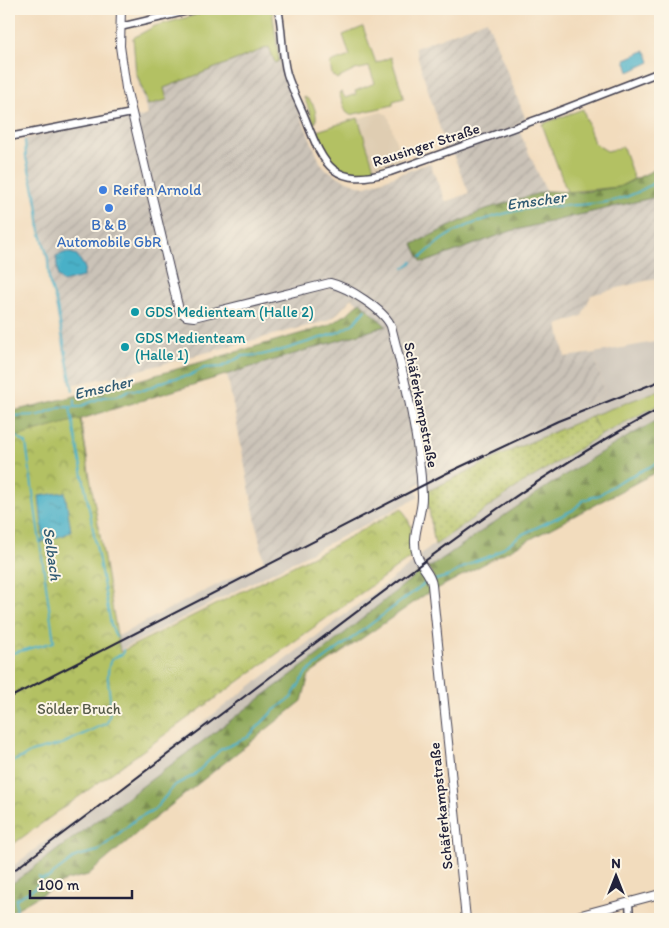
<svg xmlns="http://www.w3.org/2000/svg" width="669" height="928" font-family="Itim,sans-serif">
	<style>
		.built { fill: #dfcdb2 }
		.industrial { fill: url(#industrial-furrows) }
		.railway { fill: #cbc3b8 }
		.grass { fill: #b3c164; stroke: #6a7250 }
		.forest { fill: url(#forest-firs); stroke: #58644a }
		.park { fill: url(#park-crowns); stroke: #6a7250 }
		.garden { fill: url(#garden-dots); stroke: #6a7250 }
		.water { fill: url(#water-ripples); stroke: #356981 }
		.lines { fill: none; stroke-linecap: round; stroke-linejoin: round }
		.stream { stroke: #48b0c7; stroke-width: 2 }
		.minor-casing { stroke: #413e4e; stroke-width: 9 }
		.tertiary-casing { stroke: #413e4e; stroke-width: 10 }
		.minor { stroke: #fff; stroke-width: 6 }
		.tertiary { stroke: #fff; stroke-width: 8 }
		.rail { stroke: #22223b; stroke-width: 2 }
		.shop-dot { fill: #3f7fe0; stroke: #fcf5e5; stroke-width: 2 }
		.culture-dot { fill: #0f9aa8; stroke: #fcf5e5; stroke-width: 2 }
		.labels { text-anchor: middle; stroke-width: 4; stroke-linejoin: round; paint-order: stroke }
		.street-label { font-size: 15px; fill: #22223b; stroke: #fcf5e5 }
		.shop-label { font-size: 15px; fill: #366cbe; stroke: #fcf5e5; text-anchor: start }
		.culture-label { font-size: 15px; fill: #0d838f; stroke: #fcf5e5; text-anchor: start }
		.park-label { font-size: 15px; fill: #555a49; stroke: #fcf5e5 }
		.water-label { font-size: 16px; font-style: italic; fill: #315b73; stroke: #fcf5e5 }
	</style>
	<defs>
		<pattern id="industrial-furrows" width="10" height="10" patternUnits="userSpaceOnUse" patternTransform="scale(1.25)"><rect width="10" height="10" fill="#cbc3b8"/><path d="M-1 1l2-2M0 10L10 0M9 11l2-2" fill="none" stroke="#aea79f"/></pattern>
		<pattern id="forest-firs" width="22" height="20" patternUnits="userSpaceOnUse" patternTransform="scale(1.25)"><rect width="22" height="20" fill="#8ea75a"/><path d="M5 1l3.5 6h-7zM16 11l3.5 6h-7z" fill="#74884c"/></pattern>
		<pattern id="park-crowns" width="20" height="18" patternUnits="userSpaceOnUse" patternTransform="scale(1.25)"><rect width="20" height="18" fill="#b3c164"/><path d="M2 6a3 3 0 1 1 6 0M12 15a3 3 0 1 1 6 0" fill="none" stroke="#919c54"/></pattern>
		<pattern id="garden-dots" width="8" height="8" patternUnits="userSpaceOnUse" patternTransform="scale(1.25)"><rect width="8" height="8" fill="#b3c164"/><path d="M2 2h.1M6 6h.1" fill="none" stroke="#919c54" stroke-width="1.8" stroke-linecap="round"/></pattern>
		<pattern id="water-ripples" width="26" height="14" patternUnits="userSpaceOnUse" patternTransform="scale(1.25)"><rect width="26" height="14" fill="#48b0c7"/><path d="M2 4q2-2 4 0t4 0M15 11q2-2 4 0t4 0" fill="none" stroke="#3c8fa3"/></pattern>
	</defs>
	<rect width="100%" height="100%" fill="#fcf5e5"/>
	<filter id="ink" filterUnits="userSpaceOnUse"><feTurbulence type="fractalNoise" baseFrequency=".02" numOctaves="2"/><feDisplacementMap in="SourceGraphic" scale="10" xChannelSelector="R" yChannelSelector="G"/><feConvolveMatrix kernelMatrix="1 2 1 2 8 2 1 2 1" color-interpolation-filters="sRGB"/></filter>
	<filter id="wash" filterUnits="userSpaceOnUse"><feTurbulence type="fractalNoise" baseFrequency=".0096" numOctaves="4" result="noise"/><feDisplacementMap in="SourceGraphic" scale="20" xChannelSelector="R" yChannelSelector="G"/><feGaussianBlur stdDeviation="1.12" result="paint"/><feColorMatrix in="noise" values="0 0 0 0 0 0 0 0 0 0 0 0 0 0 0 0 0 1.4 0 .05"/><feComposite in="paint" operator="in"/></filter>
	<g filter="url(#wash)">
		<rect width="100%" height="100%" fill="#f2dcbd"/>
		<path class="built" d="M381,112L388,115L402,163L375,171L358,119Z"/>
		<path class="industrial" d="M218,9H272L285,79L320,162L326,169L344,180L364,187L430,163L446,202L469,193L450,147L446,148L415,48L487,20L526,120L516,124L546,191L486,209L413,244L421,261L426,262L511,231L660,196V277L591,295L582,316L558,325L565,357L594,353L605,394L426,480L264,563L227,374L385,326L352,298L335,316L326,321L121,375L70,385L23,139L120,118L128,120L148,115L135,72L133,38L155,26Z"/>
		<g class="railway">
			<path d="M660,341V390L510,451L426,492V480L605,394L594,353Z"/>
			<path d="M660,404V419L618,442L527,499L432,566L427,567L422,561L420,554L517,487L601,435Z"/>
			<path d="M414,486L419,497L9,707V694L169,609Z"/>
			<path d="M414,562L419,563L423,569L410,583L318,655L9,886V869Z"/>
		</g>
		<g class="grass">
			<path d="M218,9H272L279,61L275,63L269,47L164,88L167,100L148,105L136,72L133,38L155,26Z"/>
			<path d="M363,27L376,63L391,57L404,98L393,101V105L350,115L346,112L339,93L342,92L345,98L356,94L355,91L375,83L369,67L355,70L337,79L332,75L330,63L350,56L343,35Z"/>
			<path d="M304,97C314,101 317,112 316,122L314,123Z"/>
			<path d="M583,109L594,143L607,151L623,147L634,179L619,187L567,192L542,124Z"/>
			<path d="M358,118L375,171C340,176 328,163 317,131Z"/>
			<path d="M660,390V404L601,435L591,416Z"/>
		</g>
		<g class="forest">
			<path d="M660,167V196L511,231L426,262L421,261L413,244L486,209L546,191L582,192L619,187Z"/>
			<path d="M360,302L386,326L81,419L88,464L9,576V412L128,383L327,326L347,314Z"/>
			<path d="M660,419V470L435,590L432,572L427,567L432,566C506,514 580,461 660,419Z"/>
			<path d="M423,569L429,592L309,675L302,701L145,826L88,875L67,880L9,913V886L318,655Z"/>
		</g>
		<path class="park" d="M80,419L120,652L329,548L402,508L411,526L410,558L9,847V439Z"/>
		<path class="garden" d="M591,416L601,435L517,487L435,545L426,492L510,451Z"/>
		<g class="water">
			<path d="M644,51L647,53L650,62L629,72L625,59Z"/>
			<path d="M67,252L77,255L85,268L83,277L63,282L58,277L56,256Z"/>
			<path d="M65,492L71,531C63,538 50,537 41,543L43,537L39,496Z"/>
		</g>
		<g class="lines">
			<g class="stream">
				<path d="M25,141L26,158L37,202L40,231L48,258L49,281L56,302L73,391"/>
				<path d="M421,257C429,251 436,243 444,238C466,223 514,209 541,207C587,203 621,209 660,178"/>
				<path d="M404,268L412,262"/>
				<path d="M75,399V406"/>
				<path d="M70,407L111,625L116,637"/>
				<path d="M9,416L39,415L60,407H79L103,397L117,396L129,390H144L170,379L188,376L204,368L222,367L242,356L261,355L286,349L339,332L354,323L365,310"/>
				<path d="M9,432L26,443L54,642L9,654"/>
				<path d="M435,580L449,576L473,562L493,555L521,535L573,510L584,500L599,495L620,481L660,462"/>
				<path d="M9,763L23,757L31,752L62,744L107,723C116,704 103,680 110,662C112,657 118,656 123,654V650"/>
				<path d="M9,810L10,837L13,844"/>
				<path d="M40,879L48,878L77,856L98,851L136,819L155,809L175,785L193,776L220,750L248,737L273,711L291,698L306,673L428,581"/>
				<path d="M17,919L16,899L35,888L41,880L39,877"/>
			</g>
		</g>
	</g>
	<g filter="url(#ink)">
		<g class="lines">
			<defs>
				<g id="minor">
					<path d="M278,9C283,30 281,53 287,74C292,90 300,105 306,120C324,167 334,188 390,172L541,118L660,72"/>
					<path d="M120,27L196,9"/>
					<path d="M9,137L132,113"/>
					<path d="M629,903L630,919"/>
				</g>
				<g id="tertiary">
					<path d="M121,9L120,46L126,88L179,310L186,316L194,317L330,283C348,287 384,310 391,326C405,381 420,438 422,495C423,515 410,536 417,555C420,567 431,573 432,585L466,919"/>
					<path d="M566,919L660,894"/>
				</g>
			</defs>
			<use href="#minor" class="minor-casing"/>
			<use href="#tertiary" class="tertiary-casing"/>
			<use href="#minor" class="minor"/>
			<use href="#tertiary" class="tertiary"/>
			<g class="rail">
				<path d="M9,698L445,474L558,421L660,381"/>
				<path d="M9,874C116,793 223,712 330,632C437,551 542,471 660,409"/>
			</g>
		</g>
	</g>
	<g class="shop-dot">
		<circle cx="103" cy="190" r="5"/>
		<circle cx="109" cy="208" r="5"/>
	</g>
	<g class="culture-dot">
		<circle cx="135" cy="312" r="5"/>
		<circle cx="125" cy="347" r="5"/>
	</g>
	<g class="labels">
		<g class="street-label">
			<text transform="translate(426 145) rotate(-18)" y="5">Rausinger Straße</text>
			<text transform="translate(421 405) rotate(79)" y="5">Schäferkampstraße</text>
			<text transform="translate(441 806) rotate(-96)" y="5">Schäferkampstraße</text>
		</g>
		<g class="shop-label">
			<text x="113" y="195">Reifen Arnold</text>
			<text x="109" y="230" text-anchor="middle">B &amp; B<tspan x="109" dy="17">Automobile GbR</tspan></text>
		</g>
		<g class="culture-label">
			<text x="145" y="317">GDS Medienteam (Halle 2)</text>
			<text x="135" y="343">GDS Medienteam<tspan x="135" dy="17">(Halle 1)</tspan></text>
		</g>
		<g class="park-label">
			<text x="79" y="714">Sölder Bruch</text>
		</g>
		<g class="water-label">
			<text transform="translate(536 200) rotate(-8)" y="6">Emscher</text>
			<text transform="translate(103 387) rotate(-13)" y="6">Emscher</text>
			<text transform="translate(53 554) rotate(82)" y="6">Selbach</text>
		</g>
	</g>
	<rect width="669" height="928" fill="none" stroke="#fcf5e5" stroke-width="30"/>
	<g transform="translate(616 876)" stroke="#fcf5e5" stroke-width="4" paint-order="stroke">
	<path d="M0-4L9 19L0 12L-9 19Z" fill="#22223b"/>
	<text y="-8" font-size="14" font-weight="bold" text-anchor="middle" fill="#22223b">N</text>
	</g>
	<path d="M30 890v8h102v-8" fill="none" stroke="#22223b" stroke-width="2.5"/>
	<text x="38" y="890" font-size="15" fill="#22223b" stroke="#fcf5e5" stroke-width="4" paint-order="stroke">100 m</text>
</svg>
